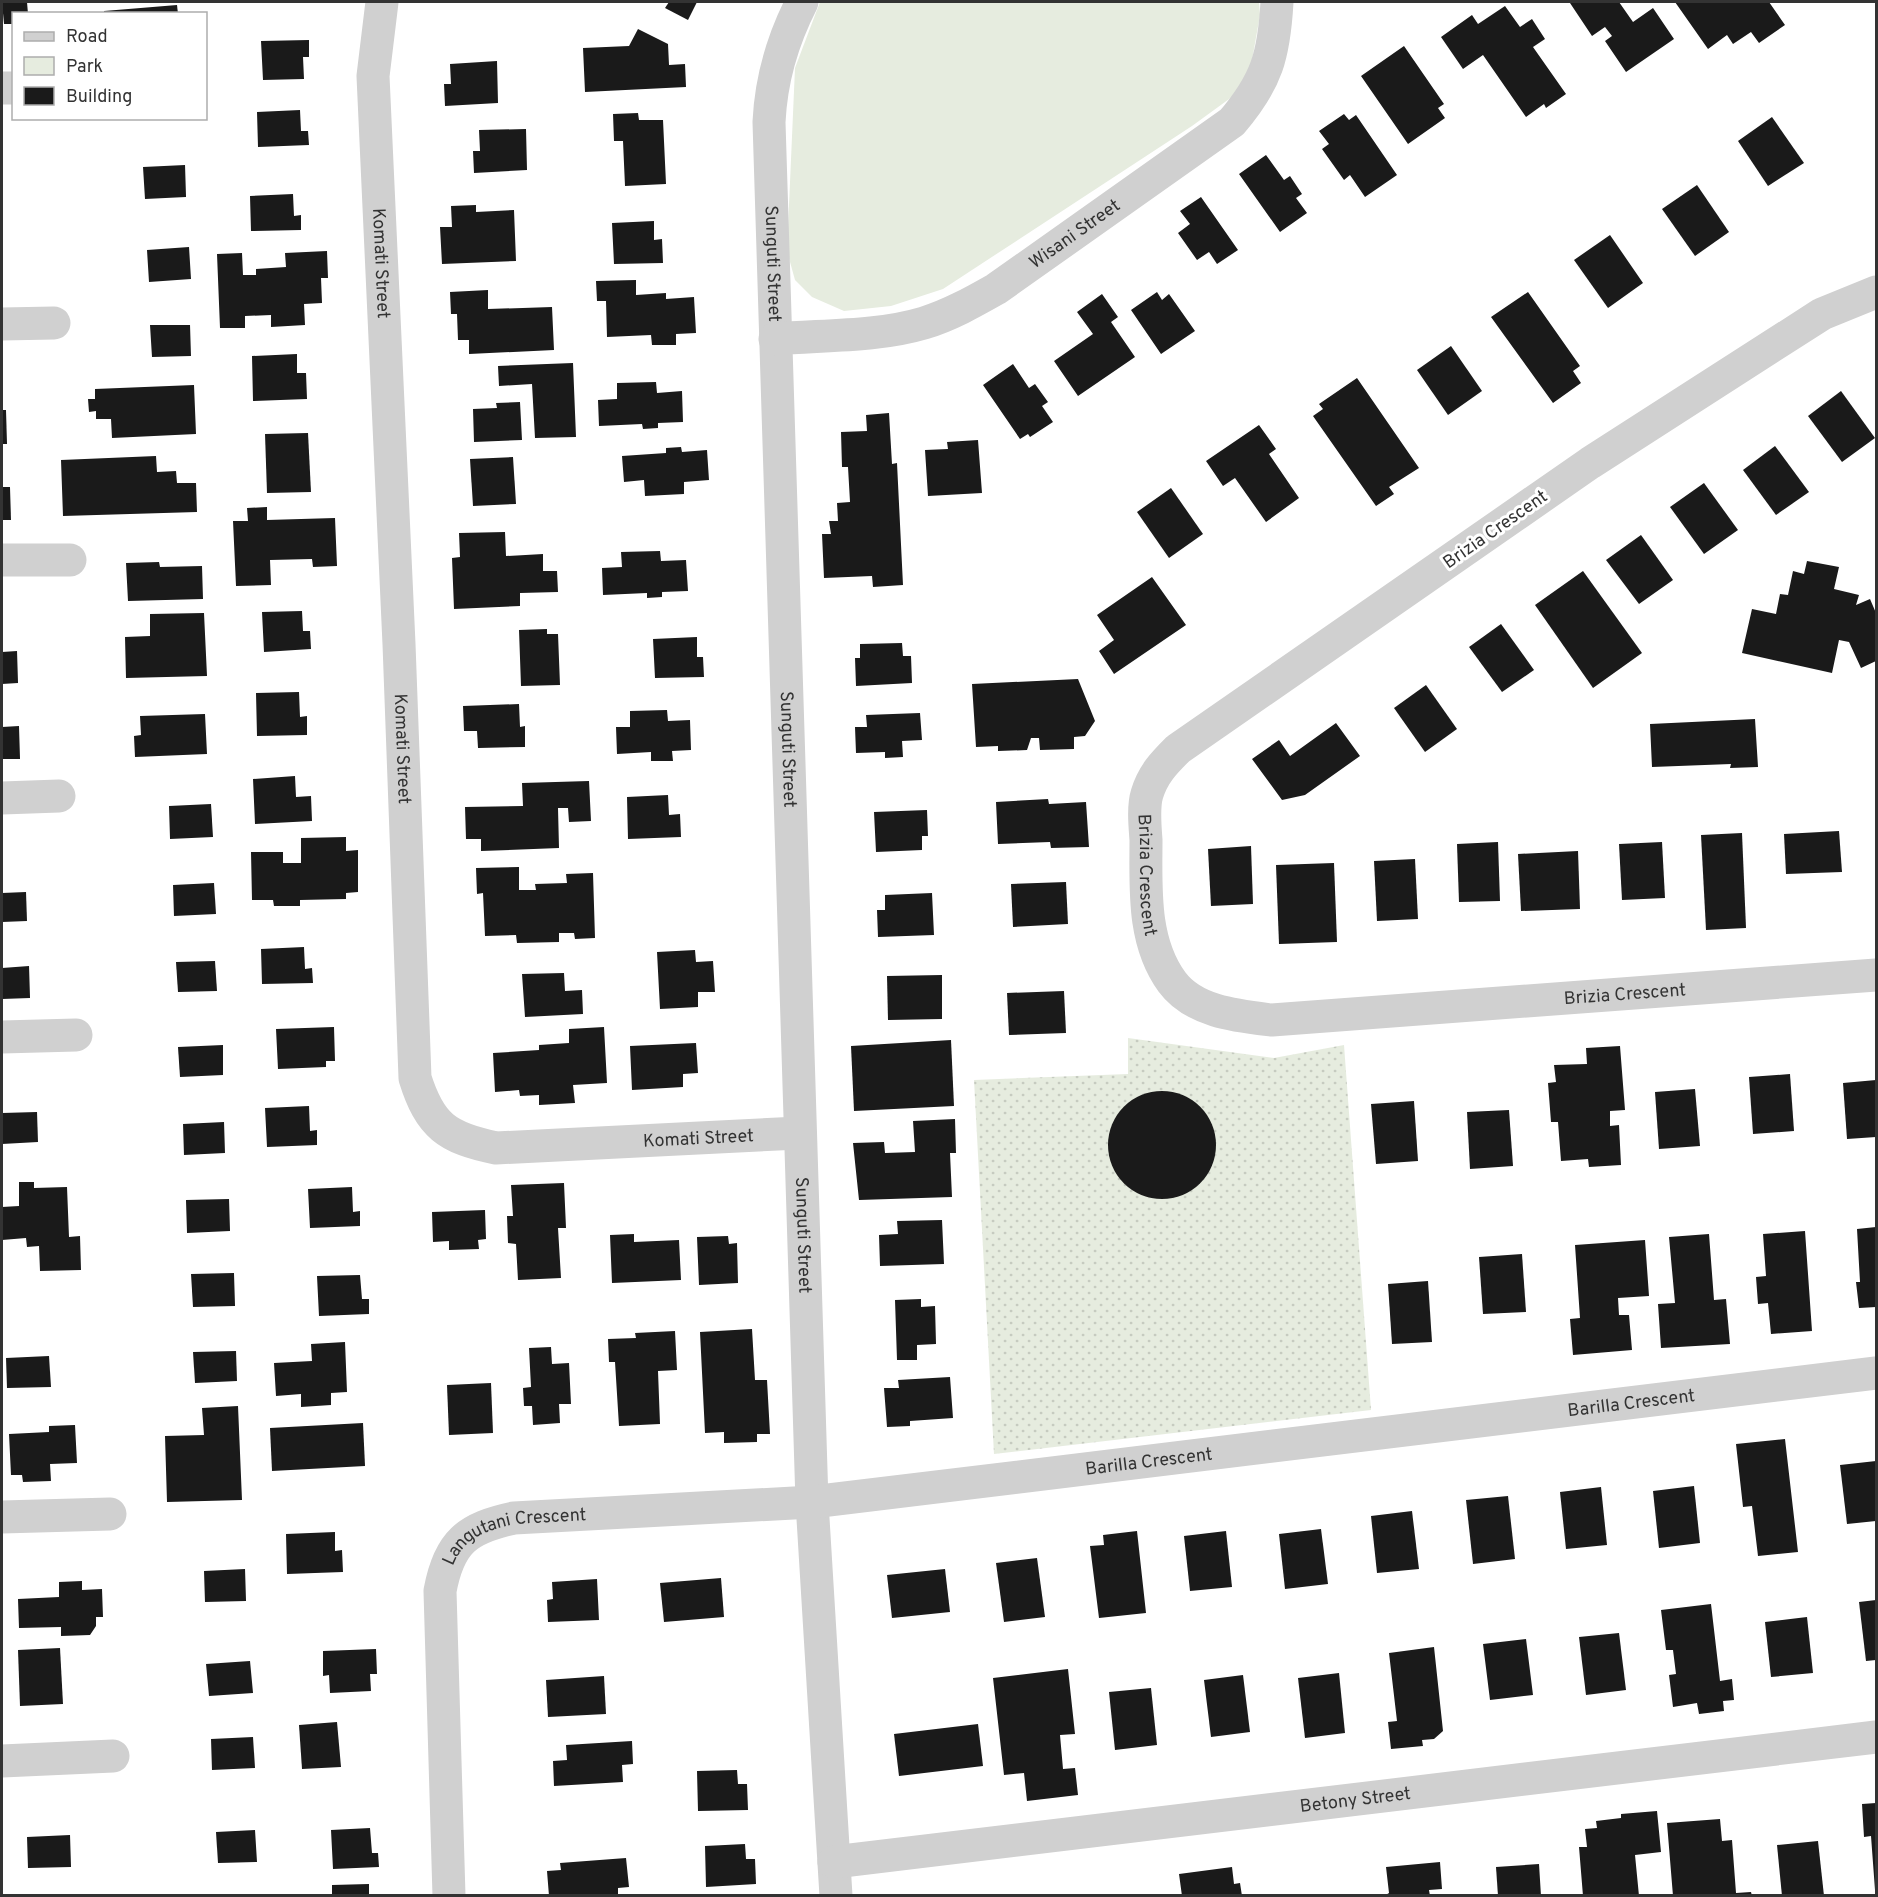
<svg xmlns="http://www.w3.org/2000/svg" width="1878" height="1897" font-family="Overpass,sans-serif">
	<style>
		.grass { fill: url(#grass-dots) }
		.green { fill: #e6ecdf }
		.building { fill: #1a1a1a }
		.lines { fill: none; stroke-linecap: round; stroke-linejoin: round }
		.minor { stroke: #d0d0d0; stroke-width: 33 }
		.labels { text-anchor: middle; stroke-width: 6; stroke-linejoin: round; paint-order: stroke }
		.street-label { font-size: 18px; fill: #333; stroke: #fff }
	</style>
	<defs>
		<pattern id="grass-dots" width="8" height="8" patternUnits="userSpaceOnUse" patternTransform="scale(1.5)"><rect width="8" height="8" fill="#e6ecdf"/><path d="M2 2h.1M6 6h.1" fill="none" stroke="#c6cbc0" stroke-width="1.8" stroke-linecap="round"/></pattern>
	</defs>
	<rect width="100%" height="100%" fill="#fff"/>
	<path class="grass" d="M1128,1038L1274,1058L1344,1045L1371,1410L994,1454L974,1080L1128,1074Z"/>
	<path class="green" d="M820,2H1259L1260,15L1251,66L1236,94L1192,126L943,289L891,306L844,311L812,297L795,280L787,251L795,68Z"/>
	<g class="building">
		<path d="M2,2H27L28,14H14V24H4Z"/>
		<path d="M669,2H697L688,20L665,8Z"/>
		<path d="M1572,2H1619L1633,22L1653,8L1674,39L1626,72L1605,41L1612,36L1605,27L1592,36L1570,3Z"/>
		<path d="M1675,2H1769L1785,25L1759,43L1751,32L1733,44L1727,35L1708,49Z"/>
		<path d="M177,5L178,14H104V11Z"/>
		<path d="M1505,6L1520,27L1532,19L1545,39L1533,47L1566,94L1546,108L1544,104L1526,117L1483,55L1463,69L1441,37L1472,15L1478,24Z"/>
		<path d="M638,29L668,44L669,65L685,64L686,87L585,92L583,48L629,46Z"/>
		<path d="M309,40V57H303L304,79L263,80L261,41Z"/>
		<path d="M1404,46L1444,104L1438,108L1445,118L1408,144L1361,76Z"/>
		<path d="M497,61L498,103L445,106L444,84H451L450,64Z"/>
		<path d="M300,110L301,131H308L309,145L258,147L257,112Z"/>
		<path d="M638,113L639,120H663L666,184L625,186L623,141H614L613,114Z"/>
		<path d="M1344,114L1349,120L1356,115L1397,175L1365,197L1350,175L1344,180L1322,149L1329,144L1319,131Z"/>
		<path d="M1772,117L1804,163L1768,186L1738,141Z"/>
		<path d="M526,129L527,170L474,173L473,151H480L479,130Z"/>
		<path d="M1266,155L1284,180L1290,176L1302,194L1296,198L1307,213L1280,232L1239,174Z"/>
		<path d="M185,165L186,197L145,199L143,167Z"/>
		<path d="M1697,185L1729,232L1695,256L1662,209Z"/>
		<path d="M293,194L294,216L301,215V230L251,231L250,196Z"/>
		<path d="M1201,197L1238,250L1217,264L1209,252L1197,260L1178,233L1190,224L1180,211Z"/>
		<path d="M476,205V212L514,210L516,261L442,264L440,227H452L451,206Z"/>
		<path d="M654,221V240L662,239L663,263L614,264L612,223Z"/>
		<path d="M1610,235L1643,283L1608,308L1574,260Z"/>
		<path d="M189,247L191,279L149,282L147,250Z"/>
		<path d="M327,251L328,278H321L322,303L304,304L305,325L271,327V315L245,316V328H220L217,254L242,253L243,275H256V269L286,267L285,253Z"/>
		<path d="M636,280V295L666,293V299L694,297L696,333L676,334V345H652L651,335L607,337L606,301H597L596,281Z"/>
		<path d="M488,290V309L552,307L554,350L469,354V340H458L457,314H451L450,292Z"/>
		<path d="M1157,292L1162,300L1169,294L1195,331L1161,354L1131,310Z"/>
		<path d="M1528,292L1580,366L1573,371L1581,383L1553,403L1491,317Z"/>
		<path d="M1102,294L1118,317L1111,322L1135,357L1078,396L1054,361L1093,334L1077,312Z"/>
		<path d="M150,325H190L191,356L152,357Z"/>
		<path d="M1451,346L1482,391L1448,415L1417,370Z"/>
		<path d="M297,354V373H306L307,399L253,401L252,356Z"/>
		<path d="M573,363L576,437L535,438L532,384L499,386L498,366Z"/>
		<path d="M1013,364L1029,388L1035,384L1048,402L1042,406L1053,422L1030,437L1028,434L1020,439L983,385Z"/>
		<path d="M1357,378L1419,468L1389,487L1394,494L1376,506L1313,416L1323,409L1319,404Z"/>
		<path d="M656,382L657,393L682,391L683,422L658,423V428L643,429L642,424L599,426L598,400L617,399V383Z"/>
		<path d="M194,385L196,434L112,438L111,419H96V411L89,412L88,399H95V389Z"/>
		<path d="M1841,391L1875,438L1842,462L1808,416Z"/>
		<path d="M520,402L522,440L474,442L473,409L497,408L496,403Z"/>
		<path d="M2,410H6L7,444H2Z"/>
		<path d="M889,413L892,464L897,463L903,585L873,587L872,576L824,578L822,534H831L829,521H838L837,503L850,502L848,467H842L841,432L867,431L866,415Z"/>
		<path d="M1259,425L1276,449L1269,454L1299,498L1266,522L1235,478L1223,486L1206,461Z"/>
		<path d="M308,433L311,492L267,493L265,434Z"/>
		<path d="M978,440L982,493L928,496L925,450L948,449L947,442Z"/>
		<path d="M1775,446L1809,492L1776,515L1743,470Z"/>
		<path d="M681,447L682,452L707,450L709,480L684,482V494L645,496L644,480L624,482L622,456L666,453V448Z"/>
		<path d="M156,456L157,472L176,471L177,483H196L197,512L63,516L61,460Z"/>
		<path d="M513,457L516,504L473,506L470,459Z"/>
		<path d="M1704,483L1738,530L1704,554L1670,507Z"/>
		<path d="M2,487H10L11,520H2Z"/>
		<path d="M1171,488L1203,534L1169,558L1137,512Z"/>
		<path d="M267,507V520L335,518L337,566L313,567L312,559L270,560L271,585L236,586L233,521H248L247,508Z"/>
		<path d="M505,532L506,556L543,554V571H557L558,592L520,593V606L454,609L452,558L460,557L459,533Z"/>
		<path d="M1641,535L1673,580L1639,604L1606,560Z"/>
		<path d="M660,551L661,561L686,560L688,591L662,592V597L647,598V593L603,595L602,568L622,567L621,552Z"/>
		<path d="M1807,561L1839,567L1834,589L1859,595L1856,605L1870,599L1876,613V661L1861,668L1849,642L1839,640L1832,673L1742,653L1752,609L1776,614L1780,594L1788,595L1793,571L1804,574Z"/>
		<path d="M159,562L160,567L202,566L203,599L128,601L126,563Z"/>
		<path d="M1583,571L1642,653L1593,688L1535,605Z"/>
		<path d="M1152,577L1186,625L1114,674L1099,651L1114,640L1097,615Z"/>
		<path d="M302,611L303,631H310L311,649L264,652L262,612Z"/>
		<path d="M204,613L207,676L126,678L125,637L150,636V614Z"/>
		<path d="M1501,624L1534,670L1502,692L1469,647Z"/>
		<path d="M547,629V634H558L560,685L521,686L519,630Z"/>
		<path d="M697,637V657H703L704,677L655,678L653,639Z"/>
		<path d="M902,643L903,656H911L912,683L856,686L855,658H860V644Z"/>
		<path d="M17,651L18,683L2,684V652Z"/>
		<path d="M1078,679L1095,721L1085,736L1074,737V749L1040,750L1039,738H1031L1027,750L998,751V746L976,747L972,684Z"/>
		<path d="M1426,685L1457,729L1425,752L1394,708Z"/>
		<path d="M299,692L300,717L307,716V735L257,736L256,693Z"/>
		<path d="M519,704L520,727L525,726V747L478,748L477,731H464L463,706Z"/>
		<path d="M667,710L668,721L690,720L691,750L672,751L673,761H651V752L617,754L616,727H630V711Z"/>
		<path d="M920,713L922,740L902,741L903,757L885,758V752L856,753L855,727H867L866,715Z"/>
		<path d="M205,714L207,754L135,757L134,736L141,735L140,716Z"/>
		<path d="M1755,719L1758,767L1730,768L1731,764L1652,767L1650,724Z"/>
		<path d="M1336,723L1360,756L1305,795L1282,800L1252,759L1279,740L1290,756Z"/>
		<path d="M19,726L20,759H2V727Z"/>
		<path d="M295,776L296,797L311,796L312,821L255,824L253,779Z"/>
		<path d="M589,781L591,821L569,822L568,808H558L559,848L481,851V839H466L465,807L523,806L522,783Z"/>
		<path d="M668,795L669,815L680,814L681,837L628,839L627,797Z"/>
		<path d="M1048,799L1049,804L1086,802L1089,847L1051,848L1050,842L998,844L996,802Z"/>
		<path d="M211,804L213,837L170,839L169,806Z"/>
		<path d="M927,810L928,836H922V850L876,852L874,812Z"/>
		<path d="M1839,831L1842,872L1786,874L1784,834Z"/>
		<path d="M1742,833L1746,928L1706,930L1701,835Z"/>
		<path d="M346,837V851L358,850V892L346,893V899L300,900V906H274L273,900H252L251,852H283V863H301V838Z"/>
		<path d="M1498,842L1500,901L1459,902L1457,844Z"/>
		<path d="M1662,842L1665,898L1622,900L1619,844Z"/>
		<path d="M1251,846L1253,904L1211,906L1208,849Z"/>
		<path d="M1578,851L1580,909L1521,911L1518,854Z"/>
		<path d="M1415,859L1418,919L1377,921L1374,861Z"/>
		<path d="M1334,863L1337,942L1279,944L1276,865Z"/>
		<path d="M519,867V890H536L535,884L567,883L566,874L593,873L595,938L575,939L574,933H559V942L517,943L516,935L485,936L483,893L477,894L476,868Z"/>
		<path d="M1066,882L1068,924L1013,927L1011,884Z"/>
		<path d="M214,883L216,914L174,916L173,885Z"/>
		<path d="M26,892L27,921L2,922V893Z"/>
		<path d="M932,893L934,935L878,937L877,910H885V895Z"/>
		<path d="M304,947L305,969L312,968L313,983L262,984L261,949Z"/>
		<path d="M695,950L696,962L713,961L715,992H698V1007L660,1009L657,952Z"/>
		<path d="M215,961L217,991L178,992L176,962Z"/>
		<path d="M29,966L30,998L2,999V968Z"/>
		<path d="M564,973L565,991L582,990L583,1014L525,1017L522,974Z"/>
		<path d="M942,975V1019L888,1020L887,976Z"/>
		<path d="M1064,991L1066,1033L1009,1035L1007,993Z"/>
		<path d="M334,1027L335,1061H326V1067L278,1069L276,1029Z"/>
		<path d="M604,1027L607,1083L573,1085L575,1103L539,1105V1095L520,1096L519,1090L495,1092L493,1053L539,1050V1045L569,1043V1029Z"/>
		<path d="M951,1040L954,1106L854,1111L851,1046Z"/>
		<path d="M696,1043L698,1073L683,1074V1087L632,1090L630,1046Z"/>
		<path d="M223,1045V1075L180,1077L178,1047Z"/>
		<path d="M1620,1046L1625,1110L1610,1111V1126L1619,1125L1621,1165L1589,1167L1588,1159L1561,1161L1558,1122H1551L1548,1083L1556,1082L1554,1065L1587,1064L1586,1048Z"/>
		<path d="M1790,1074L1794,1131L1753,1134L1749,1077Z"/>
		<path d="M1876,1080V1137L1847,1139L1843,1083Z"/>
		<path d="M1695,1089L1700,1146L1659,1149L1655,1092Z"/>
		<circle cx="1162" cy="1145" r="54"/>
		<path d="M1414,1101L1418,1161L1376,1164L1371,1104Z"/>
		<path d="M309,1106L310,1131L317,1130V1145L267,1147L265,1108Z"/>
		<path d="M1509,1110L1513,1166L1470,1169L1467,1112Z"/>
		<path d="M37,1112L38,1142L2,1144V1113Z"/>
		<path d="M955,1119L956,1153H950L952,1197L859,1200L853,1143L884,1142L885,1153L915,1152L913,1121Z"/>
		<path d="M224,1122L225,1153L184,1155L183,1124Z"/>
		<path d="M19,1182H34V1188L67,1187L69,1237L80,1236L81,1270L40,1271L39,1246L27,1247L26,1238L2,1240V1207L19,1206Z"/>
		<path d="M564,1183L566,1228H558L561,1278L518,1280L516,1244L508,1243L507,1216H513L511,1185Z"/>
		<path d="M352,1187L353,1212L360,1211V1226L310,1228L308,1189Z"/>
		<path d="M229,1199L230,1231L187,1233L186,1200Z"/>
		<path d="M485,1210L486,1239L478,1240L479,1249L449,1250V1241L433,1242L432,1212Z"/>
		<path d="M942,1220L944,1264L880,1266L879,1235L898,1234L897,1221Z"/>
		<path d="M1876,1227V1307L1859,1308L1856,1282H1860L1857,1229Z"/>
		<path d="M1805,1231L1812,1331L1771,1334L1768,1303L1758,1304L1756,1277L1766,1276L1763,1234Z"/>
		<path d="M634,1234V1242L679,1240L681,1280L612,1283L610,1235Z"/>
		<path d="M1709,1234L1714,1300L1726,1299L1730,1344L1661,1348L1658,1304L1675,1303L1669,1237Z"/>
		<path d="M728,1236L729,1244L737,1243L738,1283L699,1285L697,1237Z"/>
		<path d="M1645,1240L1649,1296L1618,1298L1619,1315H1629L1632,1350L1573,1355L1570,1319L1580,1318L1575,1245Z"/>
		<path d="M1522,1254L1526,1312L1483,1314L1479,1257Z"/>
		<path d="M234,1273L235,1306L193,1307L191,1274Z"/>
		<path d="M360,1275L362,1299H369V1314L319,1316L317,1276Z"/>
		<path d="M1428,1281L1432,1342L1392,1344L1388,1284Z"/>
		<path d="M921,1299V1307L935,1306L936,1344L917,1345V1360H897L895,1300Z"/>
		<path d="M752,1329L755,1380H767L770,1434H757V1442L724,1443V1432L705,1433L700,1332Z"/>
		<path d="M675,1331L677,1370L658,1371L660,1424L619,1426L615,1362H609L608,1339L636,1338L635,1333Z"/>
		<path d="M345,1342L347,1392L331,1393V1405L301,1407V1394L276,1396L274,1363L312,1361L311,1344Z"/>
		<path d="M551,1347L552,1364L569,1363L571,1404H559L560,1423L533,1425L532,1406H524L523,1388L531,1387L529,1348Z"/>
		<path d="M236,1351L237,1381L195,1383L193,1352Z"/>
		<path d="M49,1356L51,1387L7,1388L6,1358Z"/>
		<path d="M950,1377L953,1418L910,1421V1426L887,1427L884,1388H899L898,1380Z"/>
		<path d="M491,1383L493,1433L449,1435L447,1385Z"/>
		<path d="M238,1406L242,1500L167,1502L165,1436L204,1435L202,1408Z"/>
		<path d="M363,1423L365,1466L272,1471L270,1428Z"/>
		<path d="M75,1425L77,1463L50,1464L51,1481L23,1482L22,1475H11L9,1434L49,1432V1426Z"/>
		<path d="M1785,1439L1798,1552L1758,1556L1752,1506L1743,1507L1736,1444Z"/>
		<path d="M1876,1461V1521L1847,1524L1840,1465Z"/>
		<path d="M1694,1486L1700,1543L1659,1548L1653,1491Z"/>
		<path d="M1601,1487L1607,1545L1566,1549L1560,1492Z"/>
		<path d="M1508,1496L1515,1559L1473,1564L1466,1500Z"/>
		<path d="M1412,1511L1419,1569L1377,1573L1371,1516Z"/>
		<path d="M1321,1529L1328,1584L1285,1589L1279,1534Z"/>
		<path d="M1137,1531L1146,1613L1099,1618L1090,1546L1104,1545L1103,1535Z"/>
		<path d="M1226,1531L1232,1587L1190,1591L1184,1536Z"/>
		<path d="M335,1532V1551L342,1550L343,1572L287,1574L286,1534Z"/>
		<path d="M1037,1558L1045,1617L1004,1622L996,1563Z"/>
		<path d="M245,1569L246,1601L205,1602L204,1571Z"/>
		<path d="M945,1569L950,1612L892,1618L887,1575Z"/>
		<path d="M721,1578L724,1617L664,1622L660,1583Z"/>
		<path d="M597,1579L599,1620L548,1622L547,1600L553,1599L552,1582Z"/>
		<path d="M82,1581V1590L102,1589L103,1617H96V1626L90,1635L61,1636V1627L19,1628L18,1599L59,1597V1582Z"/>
		<path d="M1876,1600V1660L1866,1661L1859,1602Z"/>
		<path d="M1711,1604L1720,1681L1732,1679L1734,1700L1723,1701L1724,1711L1699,1714L1697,1703L1673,1707L1669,1675L1676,1674L1673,1650H1666L1661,1610Z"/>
		<path d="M1807,1617L1813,1673L1771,1677L1765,1622Z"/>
		<path d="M1619,1633L1626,1690L1586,1695L1579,1637Z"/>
		<path d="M1526,1639L1533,1695L1490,1700L1483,1644Z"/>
		<path d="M1434,1647L1443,1731L1434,1739L1422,1740L1423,1746L1391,1749L1388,1722L1397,1721L1389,1653Z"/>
		<path d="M60,1648L63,1704L20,1706L18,1650Z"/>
		<path d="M376,1649L377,1674H370L371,1691L330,1693L329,1675L323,1676V1651Z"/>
		<path d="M250,1661L253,1693L209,1696L206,1664Z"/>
		<path d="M1068,1669L1075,1734L1060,1735L1063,1769L1075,1768L1078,1795L1027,1801L1024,1773L1004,1775L993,1678Z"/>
		<path d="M1339,1673L1345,1733L1305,1738L1298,1678Z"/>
		<path d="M1243,1675L1250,1732L1211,1737L1204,1680Z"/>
		<path d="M604,1676L606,1714L548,1717L546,1680Z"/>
		<path d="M1151,1688L1157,1745L1115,1750L1109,1692Z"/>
		<path d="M337,1722L341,1767L302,1769L299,1725Z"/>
		<path d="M978,1724L983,1766L899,1776L894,1734Z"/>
		<path d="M253,1737L255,1768L212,1770L211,1739Z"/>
		<path d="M632,1741L633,1764L622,1765L623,1782L554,1786L553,1761L567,1760L566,1745Z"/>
		<path d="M737,1770L738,1784H747L748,1810L698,1811L697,1771Z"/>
		<path d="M1876,1803V1890H1875L1871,1836L1864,1837L1862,1804Z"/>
		<path d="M1657,1811L1661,1852L1635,1855L1639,1896H1583L1579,1847H1587L1585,1829L1597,1828L1596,1821L1621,1818V1814Z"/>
		<path d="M1720,1819L1722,1841L1732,1840L1736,1893L1751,1892L1752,1896H1673L1667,1823Z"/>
		<path d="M370,1828L372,1853H378L379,1867L333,1869L331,1830Z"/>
		<path d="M255,1830L257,1862L218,1863L216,1832Z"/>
		<path d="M70,1835L71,1867L28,1868L27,1837Z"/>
		<path d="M1818,1841L1824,1896H1782L1777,1845Z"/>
		<path d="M745,1844L746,1859H755L756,1884L706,1887L705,1846Z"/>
		<path d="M626,1858L629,1887L618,1888V1896H549L547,1871L561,1870L560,1863Z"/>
		<path d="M1440,1862L1442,1889L1429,1890L1430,1896H1384L1389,1893L1386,1867Z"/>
		<path d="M1539,1864L1541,1896H1498L1496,1867Z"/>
		<path d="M1232,1867L1234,1884L1240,1883L1242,1896H1182L1179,1874Z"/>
		<path d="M369,1884V1896H332V1885Z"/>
	</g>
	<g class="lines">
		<g class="minor">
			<path id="s1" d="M382,2L373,76L399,644L415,1078C430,1126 447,1138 496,1148L799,1133"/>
			<path id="s2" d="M802,2C783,39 771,80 769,122L812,1502L836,1896"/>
			<path d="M2,88H14"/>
			<path id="s3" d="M1876,292L1822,314L1590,463L1178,749C1164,763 1153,774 1147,794C1143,807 1145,826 1146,840C1146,887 1142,941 1172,982C1194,1012 1238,1016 1272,1020L1876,975"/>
			<path d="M2,324L54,323"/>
			<path id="s4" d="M775,339C824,335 877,337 924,323C950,315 973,302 996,289L1232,122C1267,81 1274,55 1277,2"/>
			<path d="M2,560H70"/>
			<path d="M2,798L59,796"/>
			<path d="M2,1037L76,1035"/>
			<path d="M2,1517L110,1514"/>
			<path d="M2,1761L113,1756"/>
			<path id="s5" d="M834,1862L1876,1737"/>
			<path id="s6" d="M449,1896L440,1591C449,1542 467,1528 514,1518L812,1502L1876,1373"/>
		</g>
	</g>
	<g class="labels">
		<g class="street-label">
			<text dy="6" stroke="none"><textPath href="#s4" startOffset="326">Wisani Street</textPath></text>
			<text dy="6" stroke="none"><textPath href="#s1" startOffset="262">Komati Street</textPath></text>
			<text dy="6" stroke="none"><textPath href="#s2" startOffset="267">Sunguti Street</textPath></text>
			<text transform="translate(1495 529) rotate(-35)" y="6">Brizia Crescent</text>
			<text dy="6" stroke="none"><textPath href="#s1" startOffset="748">Komati Street</textPath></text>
			<text dy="6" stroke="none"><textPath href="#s2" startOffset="753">Sunguti Street</textPath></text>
			<text dy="6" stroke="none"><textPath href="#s3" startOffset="972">Brizia Crescent</textPath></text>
			<text dy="6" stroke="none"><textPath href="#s3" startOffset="1548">Brizia Crescent</textPath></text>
			<text dy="6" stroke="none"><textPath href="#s1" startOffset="1395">Komati Street</textPath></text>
			<text dy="6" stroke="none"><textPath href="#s2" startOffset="1239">Sunguti Street</textPath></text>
			<text dy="6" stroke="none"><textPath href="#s6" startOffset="1542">Barilla Crescent</textPath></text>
			<text dy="6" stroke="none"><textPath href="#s6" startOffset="1056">Barilla Crescent</textPath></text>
			<text dy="6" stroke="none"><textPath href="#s6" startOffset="412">Langutani Crescent</textPath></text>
			<text dy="6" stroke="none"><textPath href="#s5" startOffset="525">Betony Street</textPath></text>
		</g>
	</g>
	<rect width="1878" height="1897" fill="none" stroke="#333333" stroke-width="6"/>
	<rect x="12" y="12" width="195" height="108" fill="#ffffff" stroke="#adadad" stroke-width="1.5"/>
	<rect x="24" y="32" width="30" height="9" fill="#d0d0d0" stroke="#adadad" stroke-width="1.5"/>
	<text x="66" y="42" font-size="18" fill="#333333">Road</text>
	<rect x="24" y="57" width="30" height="18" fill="#e6ecdf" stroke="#adadad" stroke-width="1.5"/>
	<text x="66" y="72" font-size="18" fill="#333333">Park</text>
	<rect x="24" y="87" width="30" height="18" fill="#1a1a1a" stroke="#adadad" stroke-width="1.5"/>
	<text x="66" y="102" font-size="18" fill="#333333">Building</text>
</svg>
